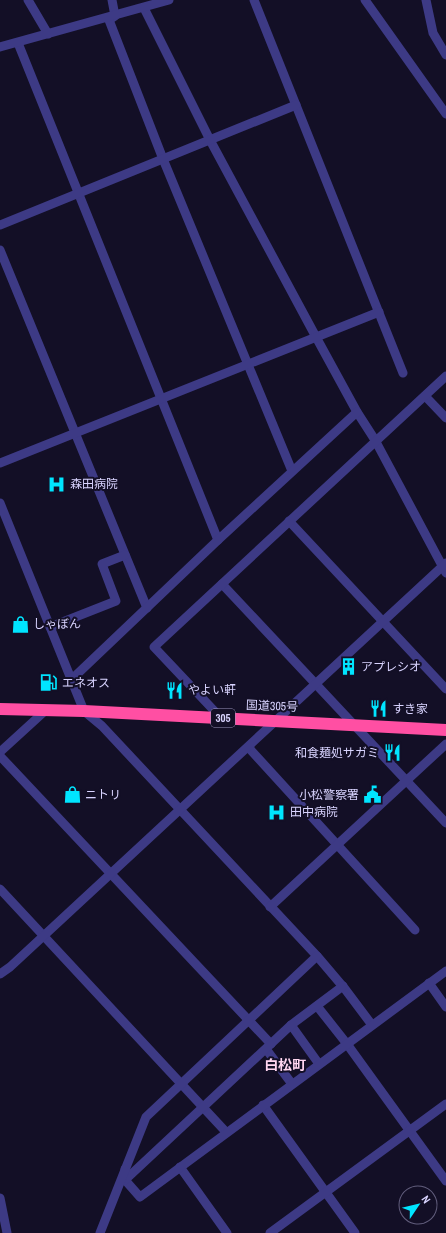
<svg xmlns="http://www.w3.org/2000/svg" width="446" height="1233" font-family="'Archivo Narrow','Noto Sans JP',sans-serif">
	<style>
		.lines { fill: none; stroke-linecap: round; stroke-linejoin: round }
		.minor { stroke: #3d3a85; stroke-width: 9 }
		.highway { stroke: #ff4fa3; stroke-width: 12 }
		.labels { text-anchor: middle; stroke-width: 4; stroke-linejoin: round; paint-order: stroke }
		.shield { fill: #130f26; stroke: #9e99be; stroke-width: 1 }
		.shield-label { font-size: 11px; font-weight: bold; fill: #d9d4ff }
		.poi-label { font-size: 12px; fill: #d9d4ff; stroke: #130f26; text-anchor: start }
		.street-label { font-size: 12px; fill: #d9d4ff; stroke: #130f26 }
		.quarter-label { font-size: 14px; font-weight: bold; fill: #ffd6f0; stroke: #130f26 }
	</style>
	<rect width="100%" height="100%" fill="#130f26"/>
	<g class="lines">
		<g class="minor">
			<path d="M28,0L48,34"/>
			<path d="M112,0L115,16L109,20L163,159L292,471"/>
			<path d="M254,0L403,373"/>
			<path d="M365,0L446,114"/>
			<path d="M426,0L433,33L446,55"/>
			<path d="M144,8L210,140L316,337L357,412L375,440L446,573"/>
			<path d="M18,43L218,540"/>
			<path d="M0,47L169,0"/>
			<path d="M0,225L296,105"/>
			<path d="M0,250L147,608"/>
			<path d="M425,396L446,418"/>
			<path d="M0,463L379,312"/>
			<path d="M0,503L84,711L102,726L317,956L345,989L372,1025"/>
			<path d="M289,521L446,689"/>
			<path d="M222,584L446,823"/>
			<path d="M50,627L116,601L102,564L125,555"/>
			<path d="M72,679L218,540L357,412"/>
			<path d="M221,718L154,647L446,376"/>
			<path d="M248,747L415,930"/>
			<path d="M0,752L46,710"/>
			<path d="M0,756L271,1044"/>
			<path d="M0,889L226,1132"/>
			<path d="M270,907L446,744"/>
			<path d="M0,974L10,967C156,833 300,697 446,563"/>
			<path d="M429,983L446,1007"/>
			<path d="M317,1006L347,1044L446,1181"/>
			<path d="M291,1025L319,1064"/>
			<path d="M266,1049L292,1084"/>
			<path d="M263,1105L355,1233"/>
			<path d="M180,1167L227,1233"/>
			<path d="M125,1169V1180L140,1197L446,971"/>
			<path d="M125,1180L291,1025L343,986"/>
			<path d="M0,1198L7,1233"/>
			<path d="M100,1233L146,1117L317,956"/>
			<path d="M270,1233L446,1104"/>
		</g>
		<path class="highway" d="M0,709L84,711L446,730"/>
	</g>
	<defs>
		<symbol id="hospital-bare" viewBox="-9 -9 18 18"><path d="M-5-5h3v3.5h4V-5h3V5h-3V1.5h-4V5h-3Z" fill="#00e5ff" stroke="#130f26" stroke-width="2.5" paint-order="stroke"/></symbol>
		<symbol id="shop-bare" viewBox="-9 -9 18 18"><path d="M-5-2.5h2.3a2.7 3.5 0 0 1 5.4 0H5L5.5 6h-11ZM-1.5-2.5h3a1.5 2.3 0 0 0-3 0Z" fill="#00e5ff" stroke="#130f26" stroke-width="2.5" paint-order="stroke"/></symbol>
		<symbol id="building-bare" viewBox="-9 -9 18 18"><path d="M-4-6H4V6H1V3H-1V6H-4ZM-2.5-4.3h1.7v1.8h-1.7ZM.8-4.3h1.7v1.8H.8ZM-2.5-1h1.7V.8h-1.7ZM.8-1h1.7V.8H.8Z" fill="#00e5ff" stroke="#130f26" stroke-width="2.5" paint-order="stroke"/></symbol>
		<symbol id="fuel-bare" viewBox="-9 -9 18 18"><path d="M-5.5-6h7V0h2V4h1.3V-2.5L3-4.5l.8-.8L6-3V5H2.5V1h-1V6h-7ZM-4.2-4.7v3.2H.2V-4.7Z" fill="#00e5ff" stroke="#130f26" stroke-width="2.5" paint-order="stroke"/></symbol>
		<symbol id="restaurant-bare" viewBox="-9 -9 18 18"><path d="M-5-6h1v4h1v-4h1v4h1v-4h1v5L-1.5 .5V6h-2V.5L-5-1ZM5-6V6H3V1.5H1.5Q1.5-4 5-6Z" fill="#00e5ff" stroke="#130f26" stroke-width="2.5" paint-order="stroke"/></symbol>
		<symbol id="civic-bare" viewBox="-9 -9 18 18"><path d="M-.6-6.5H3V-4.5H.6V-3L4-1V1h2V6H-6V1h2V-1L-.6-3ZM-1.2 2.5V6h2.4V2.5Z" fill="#00e5ff" stroke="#130f26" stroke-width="2.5" paint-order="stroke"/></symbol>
	</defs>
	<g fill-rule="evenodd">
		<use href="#hospital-bare" x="44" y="472" width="25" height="25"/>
		<use href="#shop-bare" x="8" y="612" width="25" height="25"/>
		<use href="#building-bare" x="336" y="654" width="25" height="25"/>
		<use href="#fuel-bare" x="36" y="670" width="25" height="25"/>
		<use href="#restaurant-bare" x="162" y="678" width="25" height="25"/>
		<use href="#restaurant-bare" x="366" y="696" width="25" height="25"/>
		<use href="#restaurant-bare" x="380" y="740" width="25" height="25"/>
		<use href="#shop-bare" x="60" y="782" width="25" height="25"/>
		<use href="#civic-bare" x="360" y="782" width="25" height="25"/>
		<use href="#hospital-bare" x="264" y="800" width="25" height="25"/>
	</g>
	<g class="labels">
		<rect class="shield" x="211" y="709" width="24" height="18" rx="3"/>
		<g class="shield-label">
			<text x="223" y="722">305</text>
		</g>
		<g class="poi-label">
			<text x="70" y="488">森田病院</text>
			<text x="33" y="628">しゃぼん</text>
			<text x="361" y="671">アプレシオ</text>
			<text x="62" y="687">エネオス</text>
			<text x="188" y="694">やよい軒</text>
			<text x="392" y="713">すき家</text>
			<text x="379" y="757" text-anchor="end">和食麺処サガミ</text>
			<text x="85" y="799">ニトリ</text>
			<text x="359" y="799" text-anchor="end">小松警察署</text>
			<text x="290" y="816">田中病院</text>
		</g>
		<g class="street-label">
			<text transform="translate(272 706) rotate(2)" y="4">国道305号</text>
		</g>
		<g class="quarter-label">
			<text x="285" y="1070">白松町</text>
		</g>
	</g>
	<g transform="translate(418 1205) rotate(55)"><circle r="19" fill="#130f26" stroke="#625e7d"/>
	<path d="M0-3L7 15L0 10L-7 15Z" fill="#00e5ff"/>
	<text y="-6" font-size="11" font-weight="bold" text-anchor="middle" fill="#d9d4ff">N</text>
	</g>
</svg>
